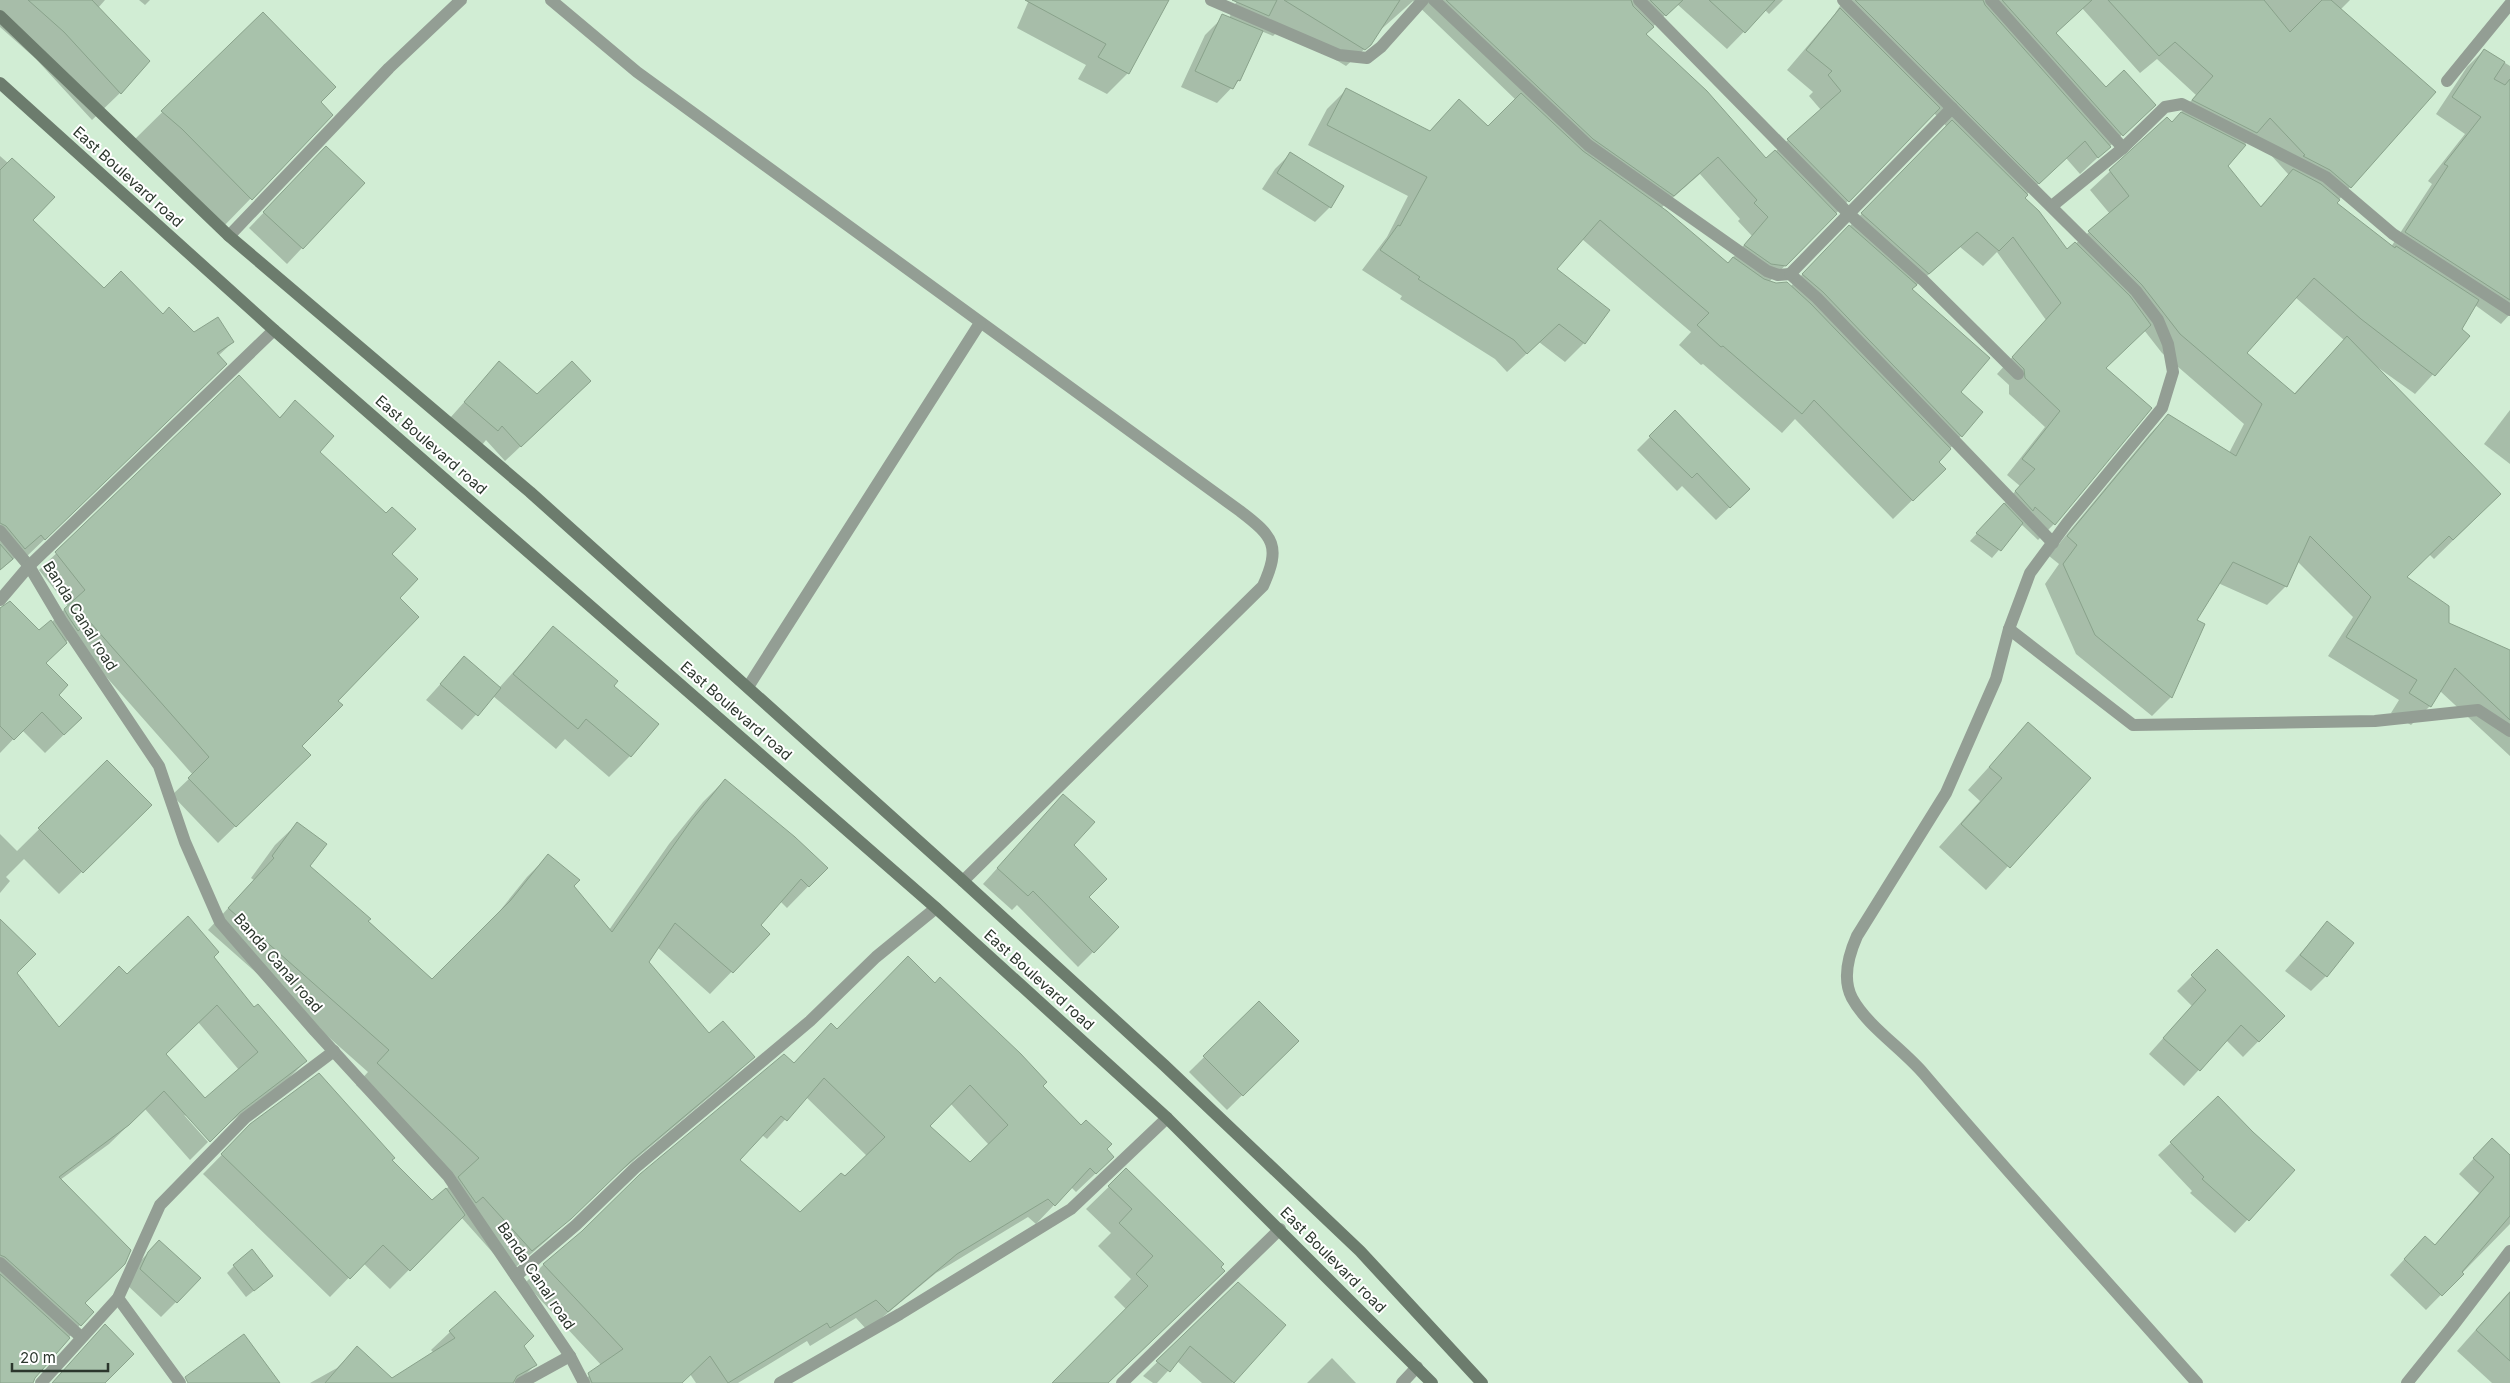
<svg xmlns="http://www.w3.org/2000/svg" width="2510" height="1383" font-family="Inter,sans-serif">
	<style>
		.shadow { fill: #0003; fill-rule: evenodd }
		.building { fill: #a8c2ab; stroke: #89a28b; fill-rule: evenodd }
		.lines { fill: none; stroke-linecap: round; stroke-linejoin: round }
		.street { stroke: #939e94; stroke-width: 12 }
		.secondary { stroke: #6c7c6d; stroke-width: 12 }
		.labels { text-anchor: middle; stroke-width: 4; stroke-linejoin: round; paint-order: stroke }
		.street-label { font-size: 15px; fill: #2b362c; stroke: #fff }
	</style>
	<rect width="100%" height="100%" fill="#d1edd4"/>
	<g class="shadow">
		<path d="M0,0H105L98,8L120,93L92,120L36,59L0,27Z"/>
		<path d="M139,0H150L145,5Z"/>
		<path d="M1029,0H1168L1128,73L1107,94L1078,79L1086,65L1017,28Z"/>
		<path d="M1237,0H1783L1769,14L1765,10L1727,49L1677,4L1645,34L1766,160L1821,110L1809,96L1813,92L1787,70L1834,15L1844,0H2350L2340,10L2350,187L2336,203L2391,247L2432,184L2428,181L2465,134L2436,114L2467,67L2484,50L2510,66V314L2501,324L2475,305L2461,329L2468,336L2415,394L2373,364L2481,513L2434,559L2429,554L2405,577L2447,624L2510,652V756L2440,691L2430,706L2411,725L2391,713L2399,700L2328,656L2353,617L2297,561L2286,586L2267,605L2218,583L2195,620L2203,625L2171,697L2152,716L2076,654L2045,584L2059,564L2049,556L2149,435L2168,415L2229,453L2244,424L2162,353L2144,330L2105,368L2150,408L2054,524L2038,540L2021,524L1992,558L1970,541L2020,486L2007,475L2045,427L2009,394V385L1997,374L2046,320L1997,252L1983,266L1960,247L1911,290L1959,392L1961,436L1938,462L1944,469L1893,519L1795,419L1782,433L1703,364L1701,365L1679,345L1691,332L1582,239L1555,270L1584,343L1565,362L1539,342L1507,372L1495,359L1400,299L1402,296L1362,270L1387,237L1408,196L1308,145L1327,109L1346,90L1429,132L1440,120L1488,127L1516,100L1413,1L1377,33L1370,44L1346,66L1282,27L1273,36L1261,31L1239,80L1217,103L1181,87L1205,35L1220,20L1227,23ZM2082,8L2140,73L2157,59L2196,95L2171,124L2167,118L2090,190L2110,214L2067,251L2023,198L2066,158L2080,174L2154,105L2106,88L2055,34ZM1934,113L1947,127L1790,287L1769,282ZM2253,135L2289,175L2260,207L2226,166ZM1700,174L1740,219L1738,221L1752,236L1727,264L1661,208ZM2295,297L2344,340L2293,395L2245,354Z"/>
		<path d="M263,13L319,102L332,115L223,227L134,140Z"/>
		<path d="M1290,154L1330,207L1315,222L1262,189L1275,169Z"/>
		<path d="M0,156L8,163L32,220L104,289L163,316L194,334L233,342L218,356L207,383L25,558L21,553L0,570Z"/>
		<path d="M311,163L363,183L287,264L249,228Z"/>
		<path d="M499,363L537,396H574L505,461L486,440L482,445L450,418Z"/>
		<path d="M239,377L279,418L295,402L318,452L390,554L398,599L336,701L301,746L292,771L218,843L172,795L193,775L71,637L45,663L57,695L81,718L45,753L22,730L0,753V609L39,632L52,622L68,606L39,570Z"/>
		<path d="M2510,410V464L2484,444Z"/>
		<path d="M1675,412L1735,502L1716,520L1682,486L1677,491L1637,450Z"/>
		<path d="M553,628L612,686L630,756L609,777L565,739L556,749L493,696L462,730L426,700L464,658L499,688Z"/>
		<path d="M2028,724L2089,778L1986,890L1939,847L1980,801L1968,790Z"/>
		<path d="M107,762L127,828L59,894L24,859L6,877L10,881L0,893V834L17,851Z"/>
		<path d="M725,780L826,868L787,908L780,901L759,925L768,934L710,994L657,947L647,962L709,1034L753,1057L732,1078L607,1183L547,1240L510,1272L461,1217L390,1289L363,1263L330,1297L203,1174L251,1125L391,1161L432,1202L457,1179L356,1085L368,1072L208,930L254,880L251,878L275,845L297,824L309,866L432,980L490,923L527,877L548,856L609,930L669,844L703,802Z"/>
		<path d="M1049,811L1072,845L1087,897L1118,927L1078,967L1017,905L1012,910L983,884Z"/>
		<path d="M0,921L15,973L59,1029L127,975L212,958L254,1008L306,1061L287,1080L221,1129L184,1115L208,1142L190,1160L145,1109L109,1144L60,1180L83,1303L80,1325L34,1377L32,1383H0ZM198,1022L239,1070L205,1100L165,1054Z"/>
		<path d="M2327,923L2326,976L2311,991L2285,971Z"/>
		<path d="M2217,951L2283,1016L2243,1057L2226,1040L2184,1086L2149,1054L2192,1006L2177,991Z"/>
		<path d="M1259,1003L1297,1041L1227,1110L1189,1072Z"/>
		<path d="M837,1031L1041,1086L1113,1157L1076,1192L1071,1187L1036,1224L1028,1217L936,1273L867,1330L856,1318L810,1346L807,1341L738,1383H696L690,1374L681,1383H580L602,1366L525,1283L544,1264ZM806,1097L867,1156L800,1214L738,1160L762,1135L767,1139ZM950,1103L989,1145L970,1164L928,1126Z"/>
		<path d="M2171,1143L2293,1170L2235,1233L2190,1193L2192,1191L2158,1155Z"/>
		<path d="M2477,1155L2510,1157V1224L2426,1310L2390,1275L2410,1253L2434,1246L2479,1193L2459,1174Z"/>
		<path d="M1126,1170L1201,1293L1120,1372L1118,1370L1106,1383H1054L1126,1309L1114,1297L1131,1279L1098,1246L1111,1233L1086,1209Z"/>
		<path d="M159,1241L176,1302L161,1317L126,1284L133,1269Z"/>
		<path d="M234,1266L272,1276L246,1297L227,1273Z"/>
		<path d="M1238,1283L1285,1325L1232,1383H1202L1177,1361L1157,1383H1153L1143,1376Z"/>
		<path d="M2510,1291V1383H2492L2457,1351Z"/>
		<path d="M450,1332L523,1346L535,1365L517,1383H310L337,1368L357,1348L392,1379L434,1353L431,1350Z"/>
		<path d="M1332,1358L1356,1383H1307Z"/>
	</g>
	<g class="building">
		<path d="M28,0H92L150,61L121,94L64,32Z"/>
		<path d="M1025,0H1169L1129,74L1098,57L1106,44Z"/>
		<path d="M1232,0H1277L1269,16Z"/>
		<path d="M1284,0H1400L1371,45L1365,50Z"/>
		<path d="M1446,0H1631L1633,6L1654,27L1646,34L1707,91L1766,158L1775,150L1837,214L1786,266L1771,264L1744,245L1768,217L1754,203L1757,200L1718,157L1674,196L1593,139Z"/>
		<path d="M1650,0H1683L1666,16Z"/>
		<path d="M1709,0H1775L1745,33Z"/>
		<path d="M1855,0H1983L1985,5L2111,147L2098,158L2085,141L2039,184Z"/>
		<path d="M2002,0H2092L2056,33L2106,87L2124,70L2156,105L2123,136Z"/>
		<path d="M2108,0H2264L2290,32L2322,0H2331L2436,92L2351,188L2330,170L2303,156L2305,155L2270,118L2257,133L2192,100L2213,76L2175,42L2159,56Z"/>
		<path d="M1840,8L1940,108L1849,202L1787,139L1841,91L1828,75L1832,71L1806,50Z"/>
		<path d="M263,12L336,87L321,102L333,115L252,200L182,129L161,111Z"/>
		<path d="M1222,14L1263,31L1240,81L1238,80L1233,89L1195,71Z"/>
		<path d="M2484,49L2505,62L2494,79L2505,85L2510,79V300L2405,232L2448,166L2444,164L2481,117L2452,97Z"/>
		<path d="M1346,88L1430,131L1459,99L1488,126L1521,93L1583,151L1667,211L1728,263L1733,257L1764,279L1776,283L1787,282L1811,304L1951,449L1939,462L1946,469L1913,501L1814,400L1802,414L1723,346L1721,347L1697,325L1709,313L1600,220L1557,269L1610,310L1585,344L1559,324L1527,354L1514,340L1418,279L1420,277L1380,250L1398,225L1400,226L1427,177L1327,125Z"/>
		<path d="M2181,112L2246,145L2228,166L2261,207L2293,169L2321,184L2340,200L2337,203L2395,248L2396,246L2479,300L2462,329L2470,336L2435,376L2361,319L2314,278L2247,353L2295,394L2347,336L2501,494L2453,540L2449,536L2407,577L2449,606V623L2510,650V720L2455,668L2431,707L2409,693L2417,680L2346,637L2371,597L2310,536L2287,587L2233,562L2197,620L2205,624L2172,698L2095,635L2063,564L2077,545L2067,536L2168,414L2236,456L2262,404L2180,334L2142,285L2088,231L2129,196L2109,170L2167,117L2172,122Z"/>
		<path d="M1952,120L2028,195L2025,198L2039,211L2067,249L2075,242L2130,296L2151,325L2106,368L2152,408L2055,525L2035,507L2033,511L2015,491L2035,469L2022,459L2060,411L2025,378L2024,369L2012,357L2061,303L2013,237L1999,251L1977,232L1929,274L1861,213Z"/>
		<path d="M326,146L365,183L303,249L263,212Z"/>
		<path d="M1290,152L1344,186L1331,208L1277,173Z"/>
		<path d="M12,158L55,197L33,220L104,288L121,271L163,314L169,307L194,332L218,317L234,342L217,353L227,364L45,540L41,535L25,549L6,526L0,523V170Z"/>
		<path d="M1849,225L1917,285L1912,289L1990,358L1961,392L1983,412L1962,437L1823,292L1802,274Z"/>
		<path d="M499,361L537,394L572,361L591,381L521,447L502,426L498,431L464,402Z"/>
		<path d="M239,375L280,418L295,400L334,436L320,452L386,513L392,507L416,529L392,554L418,579L400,598L419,617L338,701L343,705L302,746L311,755L236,827L188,778L209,757L89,621L78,631L68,616L64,609L85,590L55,552Z"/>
		<path d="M1675,410L1750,489L1730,508L1697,473L1692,478L1649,436Z"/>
		<path d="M2004,503L2023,523L2001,551L1976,533Z"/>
		<path d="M0,544L13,559L0,570Z"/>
		<path d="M10,601L39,630L51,620L67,643L46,663L68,685L59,695L82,718L64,735L42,712L14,740L0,726V608Z"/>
		<path d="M553,626L618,681L614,686L659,724L631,757L586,719L578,729L513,674Z"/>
		<path d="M464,656L501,688L478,716L440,684Z"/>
		<path d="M2028,722L2091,778L2010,868L1961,824L2002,778L1989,767Z"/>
		<path d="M107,760L152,805L83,873L38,828Z"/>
		<path d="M725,779L795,837L828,868L809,887L801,879L761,925L770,934L733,973L675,923L649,962L709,1033L723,1021L755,1057L630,1162L571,1219L532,1251L483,1197L476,1203L458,1177L479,1158L377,1063L389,1050L228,908L274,858L272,856L297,822L327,844L310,866L371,919L368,921L432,979L510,901L548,854L580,880L574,886L612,932L691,821Z"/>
		<path d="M1063,794L1095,822L1074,845L1107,879L1089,897L1119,927L1094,953L1033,891L1028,896L997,868Z"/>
		<path d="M188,916L219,952L214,957L254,1007L258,1004L307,1061L240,1112L210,1142L164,1091L129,1125L59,1177L131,1250L125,1264L85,1303L94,1312L81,1326L5,1257L0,1255V919L36,954L17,973L59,1027L119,966L127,974ZM217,1005L258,1052L205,1098L166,1054Z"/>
		<path d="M2327,921L2354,943L2327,977L2300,955Z"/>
		<path d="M2217,949L2285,1016L2259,1042L2241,1025L2200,1071L2163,1038L2206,990L2191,975Z"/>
		<path d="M908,956L935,983L940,977L1021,1054L1047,1082L1043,1086L1081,1125L1086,1120L1112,1144L1107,1149L1114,1157L1096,1174L1090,1168L1055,1206L1048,1199L957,1254L888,1312L876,1300L830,1328L827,1323L728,1383L710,1356L682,1383H592L588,1373L623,1349L543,1264L582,1231L640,1174L784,1054L794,1063L831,1023L837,1029ZM824,1078L885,1137L845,1176L841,1173L800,1212L740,1160L781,1116L787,1121ZM970,1085L1008,1125L970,1162L930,1126Z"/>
		<path d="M1259,1001L1299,1041L1243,1096L1203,1056Z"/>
		<path d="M319,1073L395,1158L392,1160L432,1200L446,1188L465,1215L410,1271L383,1245L350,1279L221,1154L250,1124Z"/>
		<path d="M2218,1096L2253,1132L2295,1170L2249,1221L2202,1179L2204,1177L2170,1142Z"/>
		<path d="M2492,1138L2510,1155V1216L2462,1272L2464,1274L2442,1296L2404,1259L2425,1236L2435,1245L2494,1177L2473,1158Z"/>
		<path d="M1126,1168L1224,1264L1221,1267L1225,1271L1108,1383H1052L1148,1286L1136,1274L1153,1256L1119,1223L1132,1209L1108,1186Z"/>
		<path d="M159,1240L201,1278L177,1303L140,1269L148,1252Z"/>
		<path d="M252,1249L273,1276L254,1291L233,1265Z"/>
		<path d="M0,1274L70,1338L35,1378L33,1383H0Z"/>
		<path d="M1238,1282L1286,1325L1234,1383L1190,1346L1170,1372L1156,1361Z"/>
		<path d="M495,1291L534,1336L524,1346L537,1365L517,1376L513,1383H325L357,1346L392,1378L455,1338L449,1331Z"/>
		<path d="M2510,1292V1361L2476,1330Z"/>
		<path d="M105,1324L134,1354L105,1383H52Z"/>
		<path d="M244,1334L280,1383H188L185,1377Z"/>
	</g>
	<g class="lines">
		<g class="street">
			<path d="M551,0L637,72L1240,511C1274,537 1281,546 1263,586L963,881"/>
			<path d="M1211,0L1339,55L1367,58L1381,47L1423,0"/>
			<path d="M1434,0L1588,145L1767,271L1778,275L1790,274L1817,298L2053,543"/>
			<path d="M1639,0L1848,213L1924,281L2018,374"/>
			<path d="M1843,0L2136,291L2158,320L2168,344L2173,372L2162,408L2067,523L2030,573L2009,629L1996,679L1946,793L1857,936C1849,954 1842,979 1852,998C1867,1026 1903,1049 1924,1074C2013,1179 2106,1280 2197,1383"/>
			<path d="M1991,0L2123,148"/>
			<path d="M2447,81L2510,4"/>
			<path d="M2052,206L2123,148L2165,107L2182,104L2326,177L2393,234L2510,310"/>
			<path d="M229,236L389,68L461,0"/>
			<path d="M1790,274L1952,108"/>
			<path d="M0,531L29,566L61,620L159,766L185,842L220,922L315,1031L448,1176L570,1356L584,1383"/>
			<path d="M0,600L29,566L274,330"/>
			<path d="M2009,629L2133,725L2375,721L2478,710L2510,731"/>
			<path d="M748,687L980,323"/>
			<path d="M0,1263L81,1337"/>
			<path d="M516,1276L576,1225L635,1168L810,1021L876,957L936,908"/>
			<path d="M118,1298L180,1383"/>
			<path d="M41,1383L118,1298L160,1205L245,1118L334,1051"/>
			<path d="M521,1383L570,1356"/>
			<path d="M780,1383L900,1314L1071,1209L1167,1118"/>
			<path d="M1122,1383L1280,1229"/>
			<path d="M1402,1383L1417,1367"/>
			<path d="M2407,1383L2452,1327L2510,1251"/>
		</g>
		<g class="secondary">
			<path d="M0,16L229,236L530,492L963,881L1164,1065L1360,1251L1482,1383"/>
			<path d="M0,83L274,330L936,908L1167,1118L1432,1383"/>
		</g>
	</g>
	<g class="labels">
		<g class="street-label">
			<text transform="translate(128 177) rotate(42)" y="5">East Boulevard road</text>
			<text transform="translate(431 445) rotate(41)" y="5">East Boulevard road</text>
			<text transform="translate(80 616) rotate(58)" y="5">Banda Canal road</text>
			<text transform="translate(736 711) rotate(41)" y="5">East Boulevard road</text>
			<text transform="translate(278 963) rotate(49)" y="5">Banda Canal road</text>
			<text transform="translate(1039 980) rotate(42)" y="5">East Boulevard road</text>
			<text transform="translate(1333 1260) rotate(45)" y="5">East Boulevard road</text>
			<text transform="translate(536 1276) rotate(56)" y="5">Banda Canal road</text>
		</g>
	</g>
	<path d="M12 1363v8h96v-8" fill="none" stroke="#2b362c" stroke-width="2.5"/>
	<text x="20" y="1363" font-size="15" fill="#2b362c" stroke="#ffffff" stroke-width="4" paint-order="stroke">20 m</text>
</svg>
